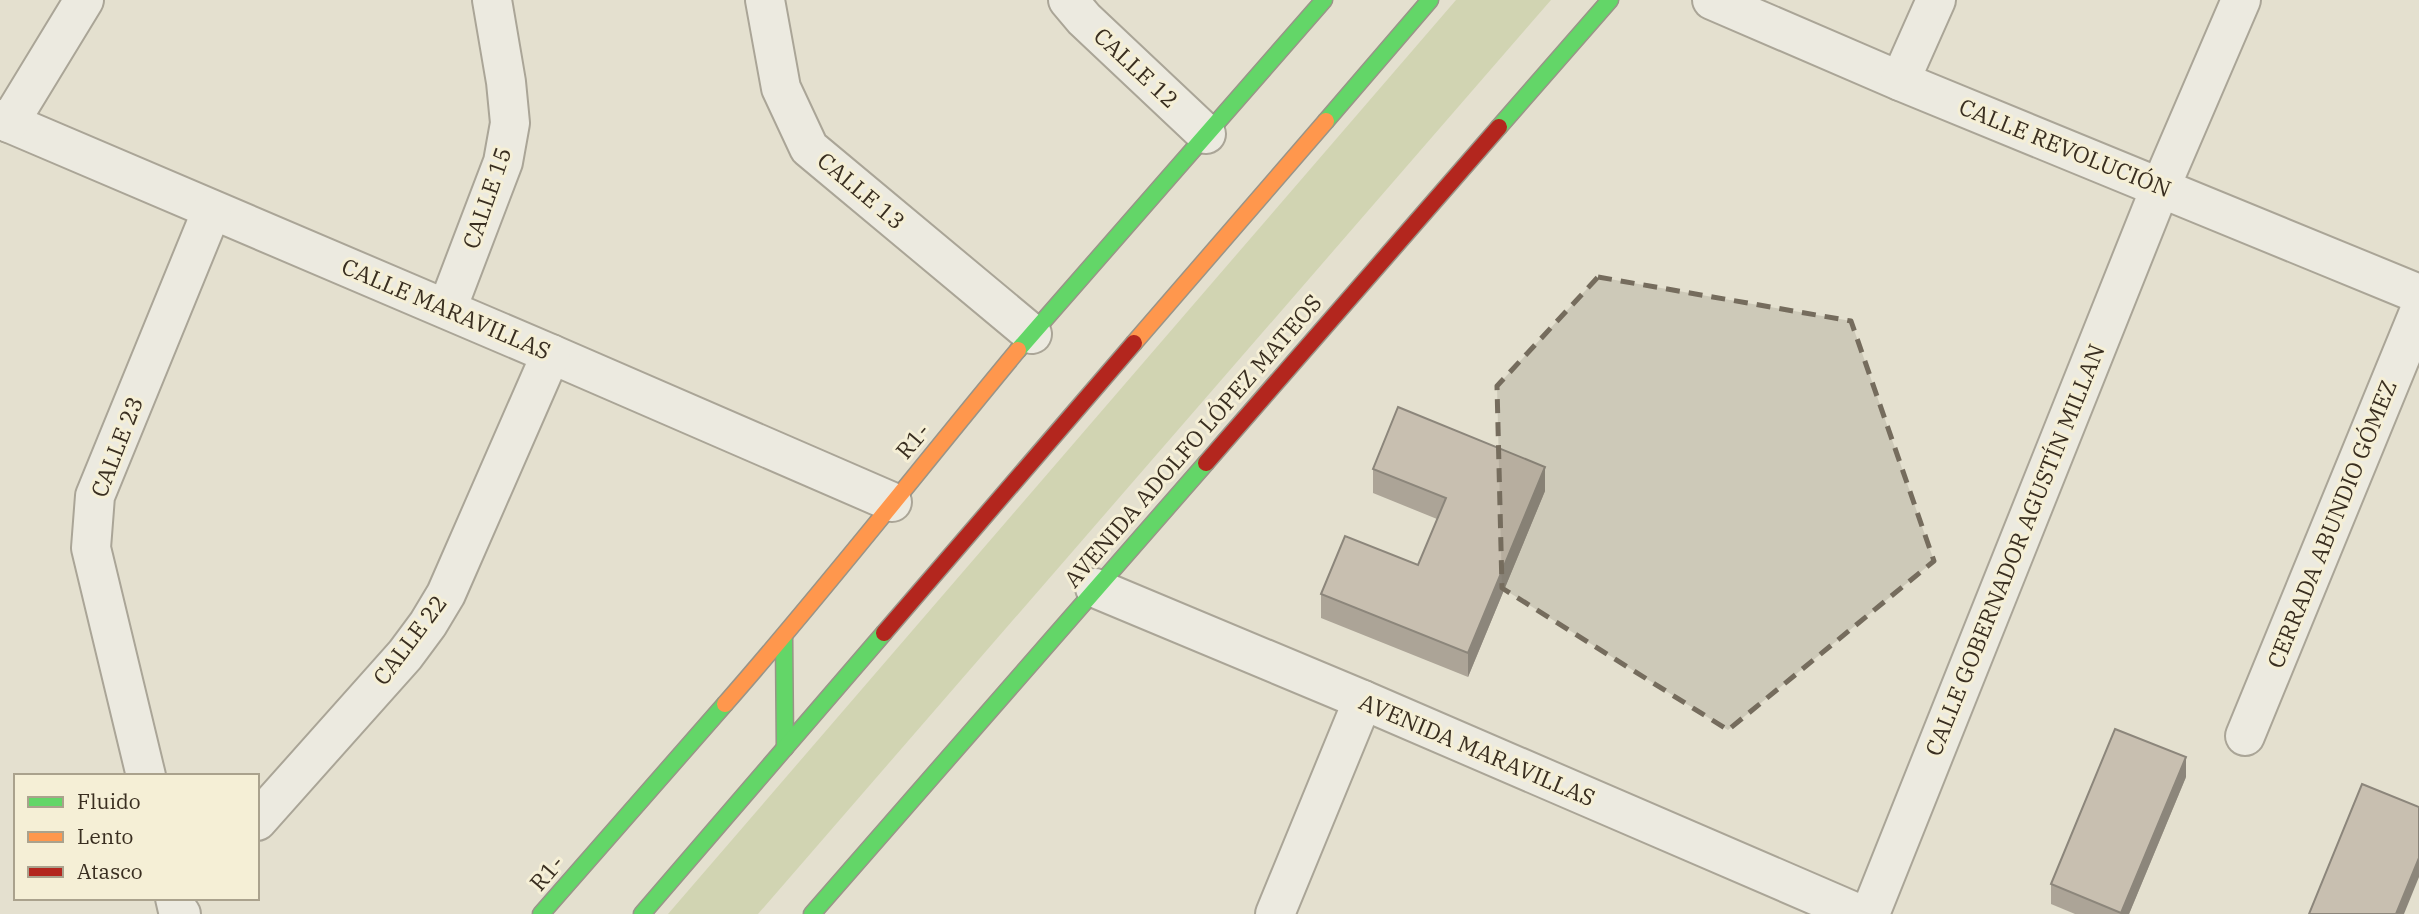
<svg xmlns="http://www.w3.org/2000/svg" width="2419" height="914" font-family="'IBM Plex Serif',serif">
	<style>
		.grass { fill: #d1d4b2 }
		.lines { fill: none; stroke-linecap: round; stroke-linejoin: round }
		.street-casing { stroke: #aaa597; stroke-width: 42 }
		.fast-casing { stroke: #999488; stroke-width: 19 }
		.slow-casing { stroke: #999488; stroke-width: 19 }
		.jam-casing { stroke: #999488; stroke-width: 19 }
		.street { stroke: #eceae0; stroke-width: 38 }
		.fast { stroke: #63d668; stroke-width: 16 }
		.slow { stroke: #ff974d; stroke-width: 16 }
		.jam { stroke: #b3261e; stroke-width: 16 }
		.wall { fill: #aca497 }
		.shaded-wall { fill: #8c867b }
		.building { fill: #c8bfb0; stroke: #8c867b; stroke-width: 2 }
		.marked { fill: #756c5d; fill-opacity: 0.2; stroke: #756c5d; stroke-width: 5; stroke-dasharray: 14 9; stroke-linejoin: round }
		.labels { text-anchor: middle; stroke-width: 6; stroke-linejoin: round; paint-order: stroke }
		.street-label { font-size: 23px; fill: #392e20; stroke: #f5efd6 }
	</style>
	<rect width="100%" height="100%" fill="#e4e0cf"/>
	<path class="grass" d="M1456,0H1551L758,914H668Z"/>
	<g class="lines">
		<defs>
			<g id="street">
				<path d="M765,0L781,88L809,148L1032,334"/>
				<path d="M1068,0L1084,19L1206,134"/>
				<path d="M1712,0L1900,81L2419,294"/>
				<path d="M1900,81L1936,0"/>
				<path d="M0,119L551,354L892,502"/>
				<path d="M9,123L84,0"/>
				<path d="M447,309L503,162L510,123L506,82L492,0"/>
				<path d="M1095,588L1363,700L1859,914"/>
				<path d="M2245,736L2419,312"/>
				<path d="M146,776L91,548L95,496L212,210"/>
				<path d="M257,821L405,655L428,624L446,594L551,354"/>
				<path d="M175,898L178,911L181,914"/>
				<path d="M1275,914L1363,700"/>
				<path d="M1870,914L2161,186L2241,0"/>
			</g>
			<g id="fast">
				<path d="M1326,121L1430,0"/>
				<path d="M1499,127L1610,0"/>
				<path d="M1018,350L1324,0"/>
				<path d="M784,637L785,748"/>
				<path d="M541,914L725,704"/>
				<path d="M642,914L884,633"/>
				<path d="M812,914L1206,463"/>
			</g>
			<g id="slow">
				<path d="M1134,343L1326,121"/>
				<path d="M725,704C826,589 920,468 1018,350"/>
			</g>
			<g id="jam">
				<path d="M1206,463L1499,127"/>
				<path d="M884,633L1134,343"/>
			</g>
		</defs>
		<use href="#street" class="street-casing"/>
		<use href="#fast" class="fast-casing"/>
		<use href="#slow" class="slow-casing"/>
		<use href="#jam" class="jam-casing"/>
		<use href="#street" class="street"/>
		<use href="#fast" class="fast"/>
		<use href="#slow" class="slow"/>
		<use href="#jam" class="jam"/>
	</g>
	<g class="wall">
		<path d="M1373,469L1545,491L1468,677L1321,618V594L1418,565L1437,519L1373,493Z"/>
		<path d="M2186,777L2129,914H2075L2051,904V884Z"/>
	</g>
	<g class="shaded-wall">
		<path d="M1545,467V491L1468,677V653Z"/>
		<path d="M2186,757V777L2129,914H2121Z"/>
		<path d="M2419,858V877L2404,914H2396Z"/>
	</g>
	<g class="building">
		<path d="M1398,407L1545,467L1468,653L1321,594L1345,536L1418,565L1446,498L1373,469Z"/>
		<path d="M2115,729L2186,757L2121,913L2051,884Z"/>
		<path d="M2362,784L2419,807V858L2396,914H2309Z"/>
	</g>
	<path class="marked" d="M1598,277L1851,321L1934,561L1728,730L1502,588L1497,386Z"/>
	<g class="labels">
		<g class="street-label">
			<text transform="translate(1136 68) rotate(43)" y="8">CALLE 12</text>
			<text transform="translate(2065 148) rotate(22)" y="8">CALLE REVOLUCIÓN</text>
			<text transform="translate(861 191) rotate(40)" y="8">CALLE 13</text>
			<text transform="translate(487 198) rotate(-71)" y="8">CALLE 15</text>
			<text transform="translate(446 309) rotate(23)" y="8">CALLE MARAVILLAS</text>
			<text transform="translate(913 441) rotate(-50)" y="8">R1-</text>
			<text transform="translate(1193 441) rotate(-49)" y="8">AVENIDA ADOLFO LÓPEZ MATEOS</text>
			<text transform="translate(117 447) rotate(-69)" y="8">CALLE 23</text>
			<text transform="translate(2332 524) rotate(-68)" y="8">CERRADA ABUNDIO GÓMEZ</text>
			<text transform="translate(2015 550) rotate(-68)" y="8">CALLE GOBERNADOR AGUSTÍN MILLAN</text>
			<text transform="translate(410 640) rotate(-53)" y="8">CALLE 22</text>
			<text transform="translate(1477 750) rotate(23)" y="8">AVENIDA MARAVILLAS</text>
			<text transform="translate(547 873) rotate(-49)" y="8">R1-</text>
		</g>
	</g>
	<rect x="14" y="774" width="245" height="126" fill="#f5efd6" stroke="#aaa28d" stroke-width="2"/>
	<rect x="28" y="797" width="35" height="10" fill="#63d668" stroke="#aaa28d" stroke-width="2"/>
	<text x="77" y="809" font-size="21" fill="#392e20">Fluido</text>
	<rect x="28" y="832" width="35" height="10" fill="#ff974d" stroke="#aaa28d" stroke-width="2"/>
	<text x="77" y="844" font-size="21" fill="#392e20">Lento</text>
	<rect x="28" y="867" width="35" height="10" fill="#b3261e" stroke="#aaa28d" stroke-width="2"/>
	<text x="77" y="879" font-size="21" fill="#392e20">Atasco</text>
</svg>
